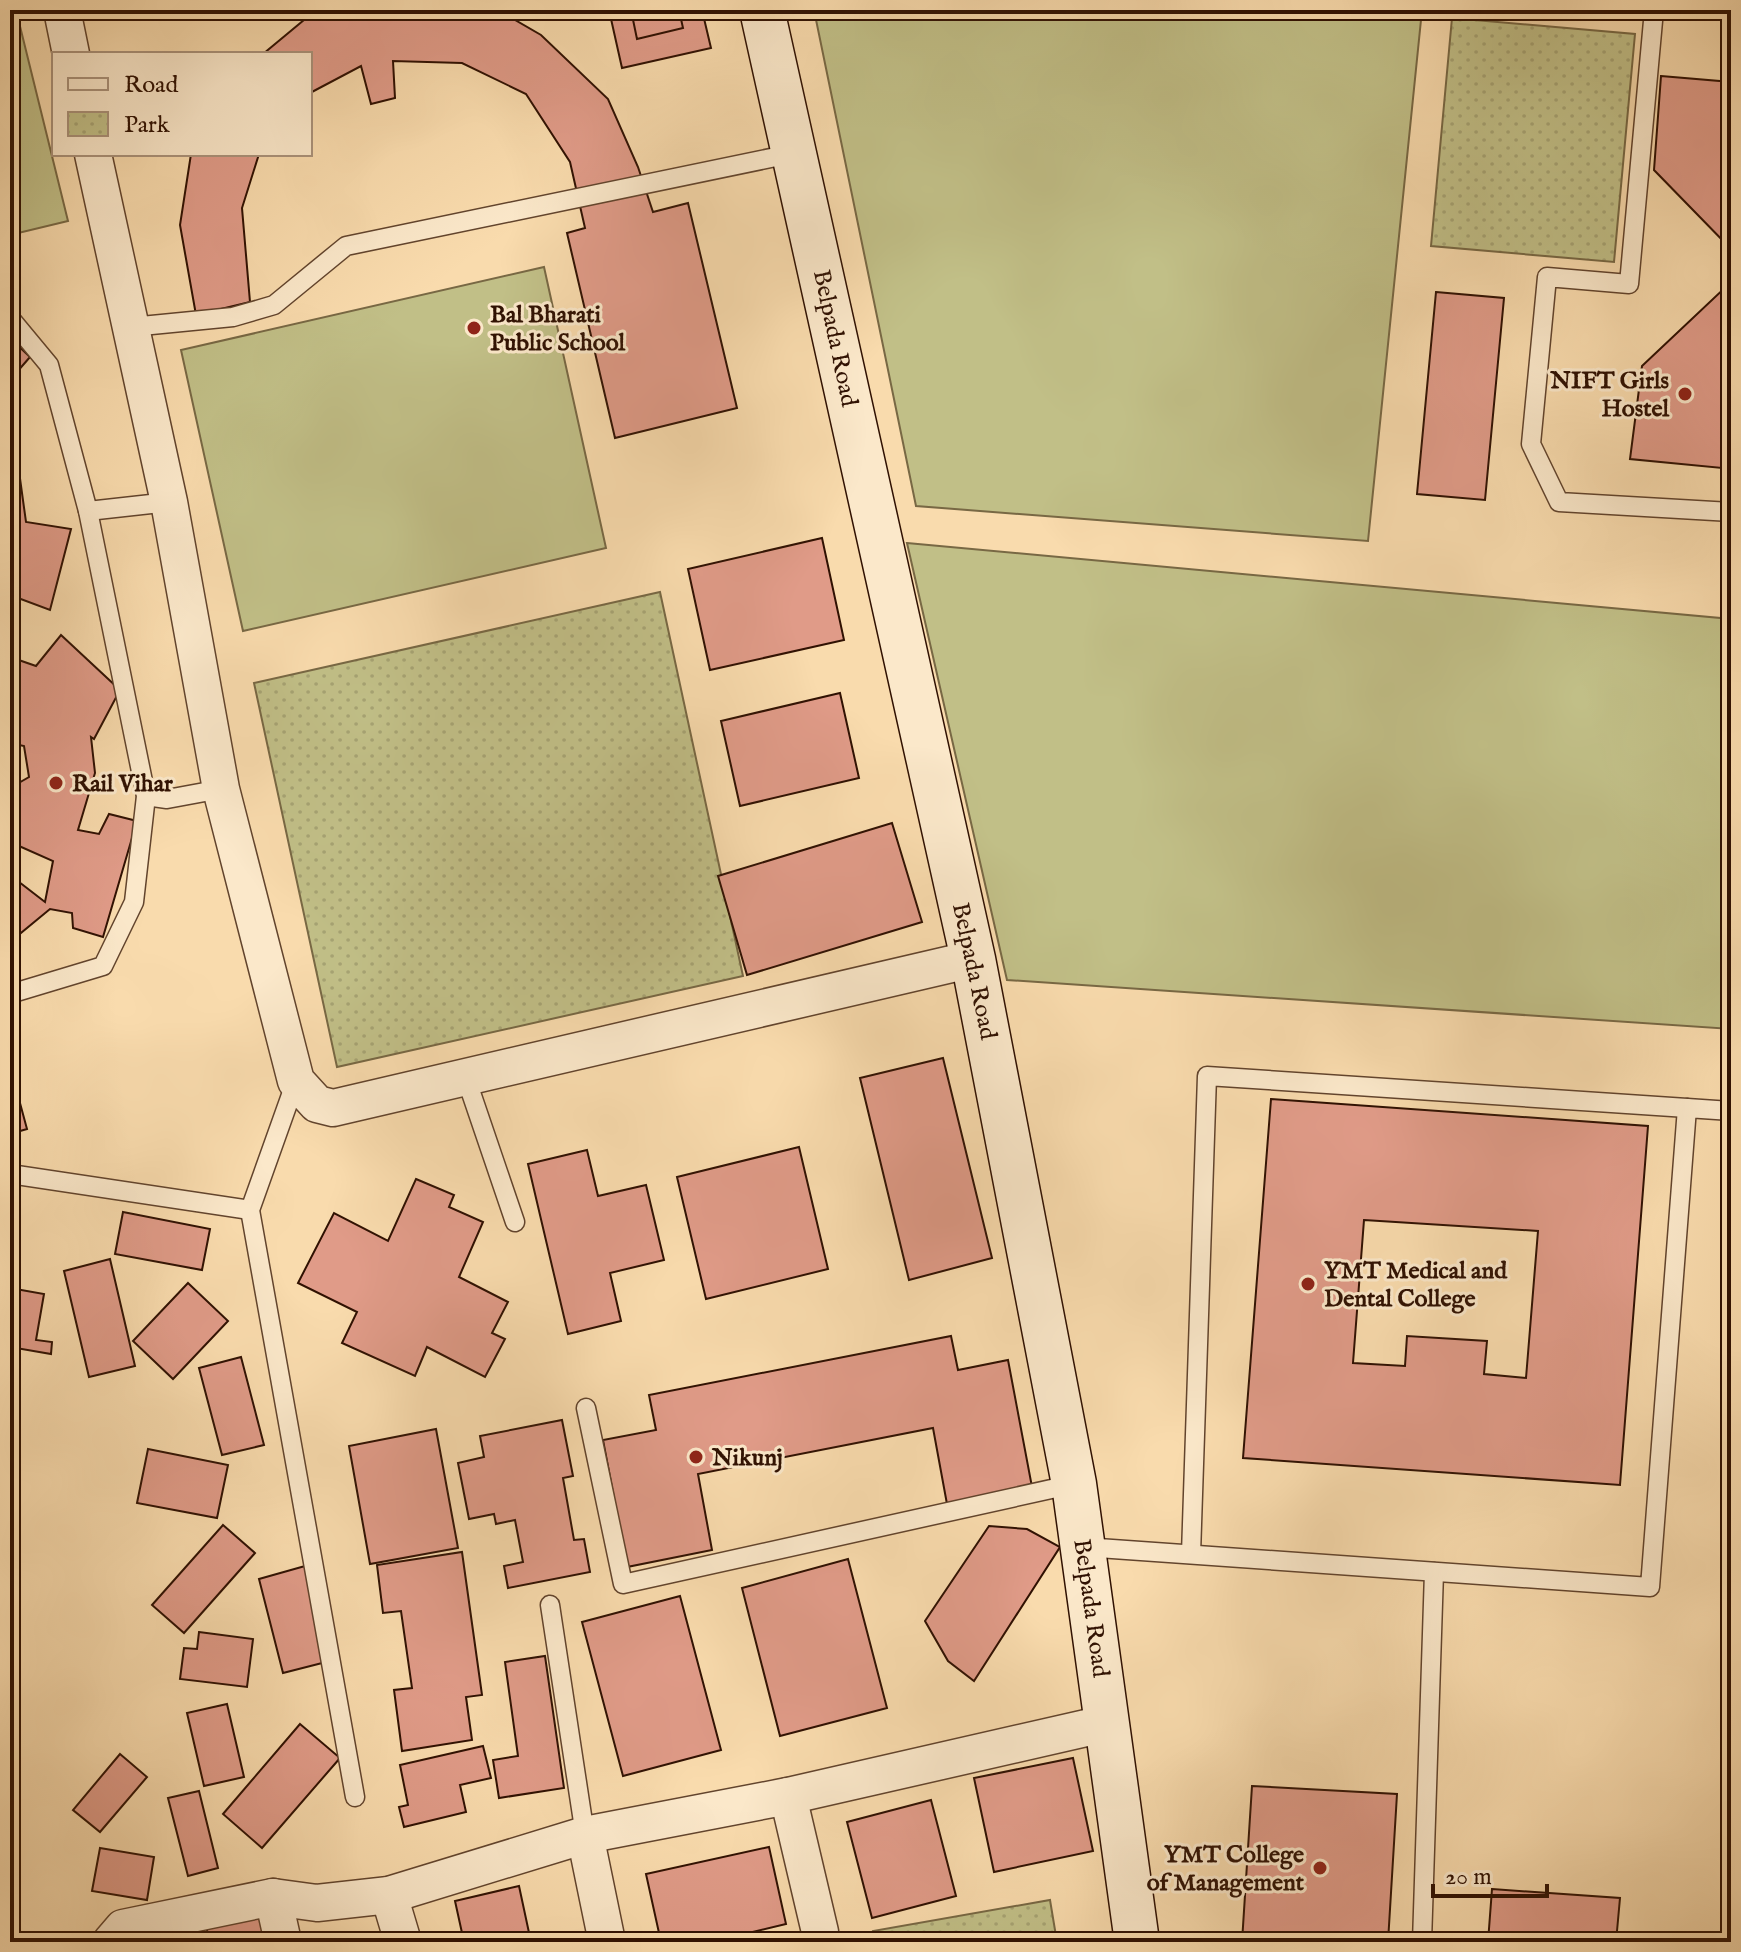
<svg xmlns="http://www.w3.org/2000/svg" width="1741" height="1952" font-family="'IM FELL English',serif">
	<style>
		.grass { fill: #c1bf87; stroke: #786844; stroke-width: 2 }
		.park { fill: url(#park-dots); stroke: #786844; stroke-width: 2 }
		.building { fill: #e09b88; stroke: #301102; stroke-width: 2; fill-rule: evenodd }
		.lines { fill: none; stroke-linecap: round; stroke-linejoin: round }
		.lane-casing { stroke: #62442d; stroke-width: 21 }
		.street-casing { stroke: #62442d; stroke-width: 39 }
		.secondary-casing { stroke: #301102; stroke-width: 47 }
		.lane { stroke: #fbe8ca; stroke-width: 18 }
		.street { stroke: #fbe8ca; stroke-width: 36 }
		.secondary { stroke: #fbe8ca; stroke-width: 44 }
		.poi-dot { fill: #8f2418; stroke: #fbe8ca; stroke-width: 3 }
		.labels { text-anchor: middle; stroke-width: 6; stroke-linejoin: round; paint-order: stroke }
		.poi-label { font-size: 24px; font-weight: bold; fill: #301102; stroke: #fbe8ca; text-anchor: start }
		.street-label { font-size: 24px; fill: #301102; stroke: #fbe8ca }
	</style>
	<defs>
		<pattern id="park-dots" width="8" height="8" patternUnits="userSpaceOnUse" patternTransform="scale(2)"><rect width="8" height="8" fill="#c1bf87"/><path d="M2 2h.1M6 6h.1" fill="none" stroke="#a6a373" stroke-width="1.8" stroke-linecap="round"/></pattern>
	</defs>
	<rect width="100%" height="100%" fill="#f9dbad"/>
	<filter id="stains"><feTurbulence type="fractalNoise" baseFrequency=".0025" numOctaves="4"/><feColorMatrix values="0 0 0 0 .2 0 0 0 0 .09 0 0 0 0 .02 0 0 0 .5 -.17"/></filter>
	<radialGradient id="worn" r=".72"><stop offset=".6" stop-color="#630" stop-opacity="0"/><stop offset="1" stop-color="#630" stop-opacity=".3"/></radialGradient>
	<g class="grass">
		<path d="M10,10H16L68,221L10,235Z"/>
		<path d="M814,10H1422L1368,541L916,506Z"/>
		<path d="M544,267L606,548L243,631L181,350Z"/>
		<path d="M907,543L1731,619V1029L1007,980Z"/>
	</g>
	<g class="park">
		<path d="M1452,18L1635,34L1614,262L1431,246Z"/>
		<path d="M660,592L743,976L337,1067L254,683Z"/>
		<path d="M1050,1900L1057,1942H875L873,1931Z"/>
	</g>
	<g class="building">
		<path d="M316,10H498L541,35L608,99L638,167L653,212L688,203L737,408L615,438L567,233L585,228L570,162L526,94L462,63L393,61L395,98L371,104L361,66L310,93V54H263Z"/>
		<path d="M609,10H702L711,48L622,68Z"/>
		<path d="M631,10H679L683,28L637,39Z"/>
		<path d="M1661,76L1731,82V249L1654,170Z"/>
		<path d="M191,154H259L242,208L250,302L196,315L180,225Z"/>
		<path d="M1731,282V423L1727,428L1722,468L1630,459L1642,366Z"/>
		<path d="M1436,292L1504,298L1485,500L1417,494Z"/>
		<path d="M10,338L30,357L10,380Z"/>
		<path d="M18,464L26,522L71,529L50,610L10,595V465Z"/>
		<path d="M822,538L844,640L710,670L688,569Z"/>
		<path d="M61,635L120,690L94,739L91,737L95,773L78,830L99,834L109,814L137,821L103,937L73,928L72,913L50,909L16,937L10,930V875L45,902L53,861L10,842V788L29,777L24,746L10,743V657L36,666Z"/>
		<path d="M840,693L859,778L740,806L721,721Z"/>
		<path d="M892,823L922,922L747,975L718,876Z"/>
		<path d="M943,1058L992,1258L909,1280L860,1078Z"/>
		<path d="M10,1066L27,1129L10,1134Z"/>
		<path d="M1271,1099L1648,1126L1620,1485L1243,1458ZM1364,1220L1538,1231L1526,1378L1484,1374L1487,1341L1407,1336L1405,1366L1353,1363Z"/>
		<path d="M799,1147L828,1269L706,1299L677,1177Z"/>
		<path d="M587,1150L598,1196L646,1185L664,1260L610,1273L621,1321L568,1334L528,1164Z"/>
		<path d="M416,1179L454,1195L449,1207L483,1222L459,1277L508,1302L492,1333L505,1339L485,1377L427,1347L415,1376L342,1343L357,1312L298,1283L334,1213L388,1241Z"/>
		<path d="M123,1212L210,1229L202,1270L115,1254Z"/>
		<path d="M110,1259L135,1366L89,1377L64,1271Z"/>
		<path d="M188,1283L228,1321L173,1379L133,1341Z"/>
		<path d="M10,1288L44,1294L36,1340L52,1342L51,1354L10,1347Z"/>
		<path d="M951,1336L958,1370L1008,1360L1032,1487L947,1504L933,1428L698,1474L712,1550L627,1567L603,1440L656,1430L649,1395Z"/>
		<path d="M241,1357L264,1445L222,1455L199,1368Z"/>
		<path d="M562,1420L573,1476L563,1478L574,1540L584,1539L590,1572L508,1588L504,1566L523,1562L515,1520L496,1524L494,1514L469,1519L458,1463L484,1457L480,1436Z"/>
		<path d="M436,1429L458,1548L370,1564L349,1446Z"/>
		<path d="M148,1449L228,1465L217,1518L137,1503Z"/>
		<path d="M223,1525L255,1553L184,1633L152,1605Z"/>
		<path d="M989,1526L1027,1529L1060,1547L974,1681L948,1661L925,1621Z"/>
		<path d="M462,1552L482,1695L466,1697L472,1740L402,1751L394,1690L412,1688L401,1611L383,1613L377,1565Z"/>
		<path d="M848,1559L887,1708L780,1736L742,1588Z"/>
		<path d="M305,1566L330,1661L283,1673L259,1579Z"/>
		<path d="M680,1596L721,1750L623,1776L582,1622Z"/>
		<path d="M199,1632L253,1639L247,1687L180,1679L184,1648L197,1649Z"/>
		<path d="M545,1656L564,1788L499,1798L493,1760L518,1756L505,1662Z"/>
		<path d="M227,1704L244,1777L204,1786L187,1713Z"/>
		<path d="M300,1724L340,1758L262,1848L223,1814Z"/>
		<path d="M483,1746L491,1778L460,1785L466,1812L404,1827L399,1807L408,1805L400,1765Z"/>
		<path d="M120,1754L147,1777L100,1832L73,1810Z"/>
		<path d="M1073,1758L1093,1851L994,1872L974,1778Z"/>
		<path d="M1252,1786L1397,1794L1388,1942H1242Z"/>
		<path d="M199,1791L218,1868L188,1876L168,1798Z"/>
		<path d="M931,1800L956,1896L872,1918L847,1822Z"/>
		<path d="M769,1847L786,1924L740,1935L742,1942H661L646,1874Z"/>
		<path d="M100,1848L154,1857L147,1900L92,1891Z"/>
		<path d="M519,1886L531,1942H464L455,1901Z"/>
		<path d="M1492,1889L1620,1898L1616,1942H1488Z"/>
		<path d="M271,1913L275,1942H180L208,1937L206,1924Z"/>
		<path d="M175,1929L177,1942H118Z"/>
	</g>
	<g class="lines">
		<defs>
			<g id="lane">
				<path d="M1654,10L1629,284L1547,277L1531,444L1559,502L1731,512"/>
				<path d="M10,318L49,365L88,511L146,796L134,902L103,966L10,994"/>
				<path d="M131,327L233,317L274,305L346,246L795,153"/>
				<path d="M88,511L169,502"/>
				<path d="M146,796L167,799L221,789"/>
				<path d="M466,1078L515,1222"/>
				<path d="M296,1081L250,1210L355,1797"/>
				<path d="M10,1174L250,1210"/>
				<path d="M586,1408L623,1584L1074,1484"/>
				<path d="M1084,1547L1650,1587L1687,1108L1731,1111"/>
				<path d="M1191,1554L1207,1076L1687,1108"/>
				<path d="M550,1605L585,1835"/>
				<path d="M1422,1942L1434,1572"/>
			</g>
			<g id="street">
				<path d="M62,10L71,54"/>
				<path d="M93,154L169,502L221,789L296,1081L317,1104L333,1108L973,959"/>
				<path d="M788,1796L820,1932L818,1942"/>
				<path d="M585,1835L607,1942"/>
				<path d="M389,1895L403,1942"/>
				<path d="M273,1897L283,1942"/>
				<path d="M111,1942L123,1928L273,1897L317,1903L389,1895L585,1835L788,1796L1108,1723"/>
			</g>
			<path id="secondary" d="M762,10L973,959L1074,1484L1137,1942"/>
		</defs>
		<use href="#lane" class="lane-casing"/>
		<use href="#street" class="street-casing"/>
		<use href="#secondary" class="secondary-casing"/>
		<use href="#lane" class="lane"/>
		<use href="#street" class="street"/>
		<use href="#secondary" class="secondary"/>
	</g>
	<g class="poi-dot">
		<circle cx="474" cy="328" r="8"/>
		<circle cx="1685" cy="394" r="8"/>
		<circle cx="56" cy="783" r="8"/>
		<circle cx="1308" cy="1284" r="8"/>
		<circle cx="696" cy="1457" r="8"/>
		<circle cx="1320" cy="1868" r="8"/>
	</g>
	<g class="labels">
		<g class="poi-label">
			<text x="490" y="322">Bal Bharati<tspan x="490" dy="28">Public School</tspan></text>
			<text x="1669" y="388" text-anchor="end">NIFT Girls<tspan x="1669" dy="28">Hostel</tspan></text>
			<text x="72" y="791">Rail Vihar</text>
			<text x="1324" y="1278">YMT Medical and<tspan x="1324" dy="28">Dental College</tspan></text>
			<text x="712" y="1465">Nikunj</text>
			<text x="1304" y="1862" text-anchor="end">YMT College<tspan x="1304" dy="28">of Management</tspan></text>
		</g>
		<g class="street-label">
			<text transform="translate(836 338) rotate(78)" y="8">Belpada Road</text>
			<text transform="translate(975 971) rotate(78)" y="8">Belpada Road</text>
			<text transform="translate(1092 1608) rotate(82)" y="8">Belpada Road</text>
		</g>
	</g>
	<rect width="1741" height="1952" fill="none" stroke="#f9dbad" stroke-width="40"/>
	<rect x="12" y="12" width="1717" height="1928" fill="none" stroke="#301102" stroke-width="4"/>
	<rect x="20" y="20" width="1701" height="1912" fill="none" stroke="#301102" stroke-width="2"/>
	<rect x="52" y="52" width="260" height="104" fill="#fbe8ca" stroke="#aa927a" stroke-width="2"/>
	<rect x="68" y="78" width="40" height="12" fill="#fbe8ca" stroke="#aa927a" stroke-width="2"/>
	<text x="124" y="92" font-size="24" fill="#301102">Road</text>
	<rect x="68" y="112" width="40" height="24" fill="url(#park-dots)" stroke="#aa927a" stroke-width="2"/>
	<text x="124" y="132" font-size="24" fill="#301102">Park</text>
	<path d="M1433 1884v12h114v-12" fill="none" stroke="#301102" stroke-width="4"/>
	<text x="1445" y="1884" font-size="24" fill="#301102" stroke="#fbe8ca" stroke-width="6" paint-order="stroke">20 m</text>
	<rect width="100%" height="100%" filter="url(#stains)"/>
	<rect width="100%" height="100%" fill="url(#worn)"/>
</svg>
